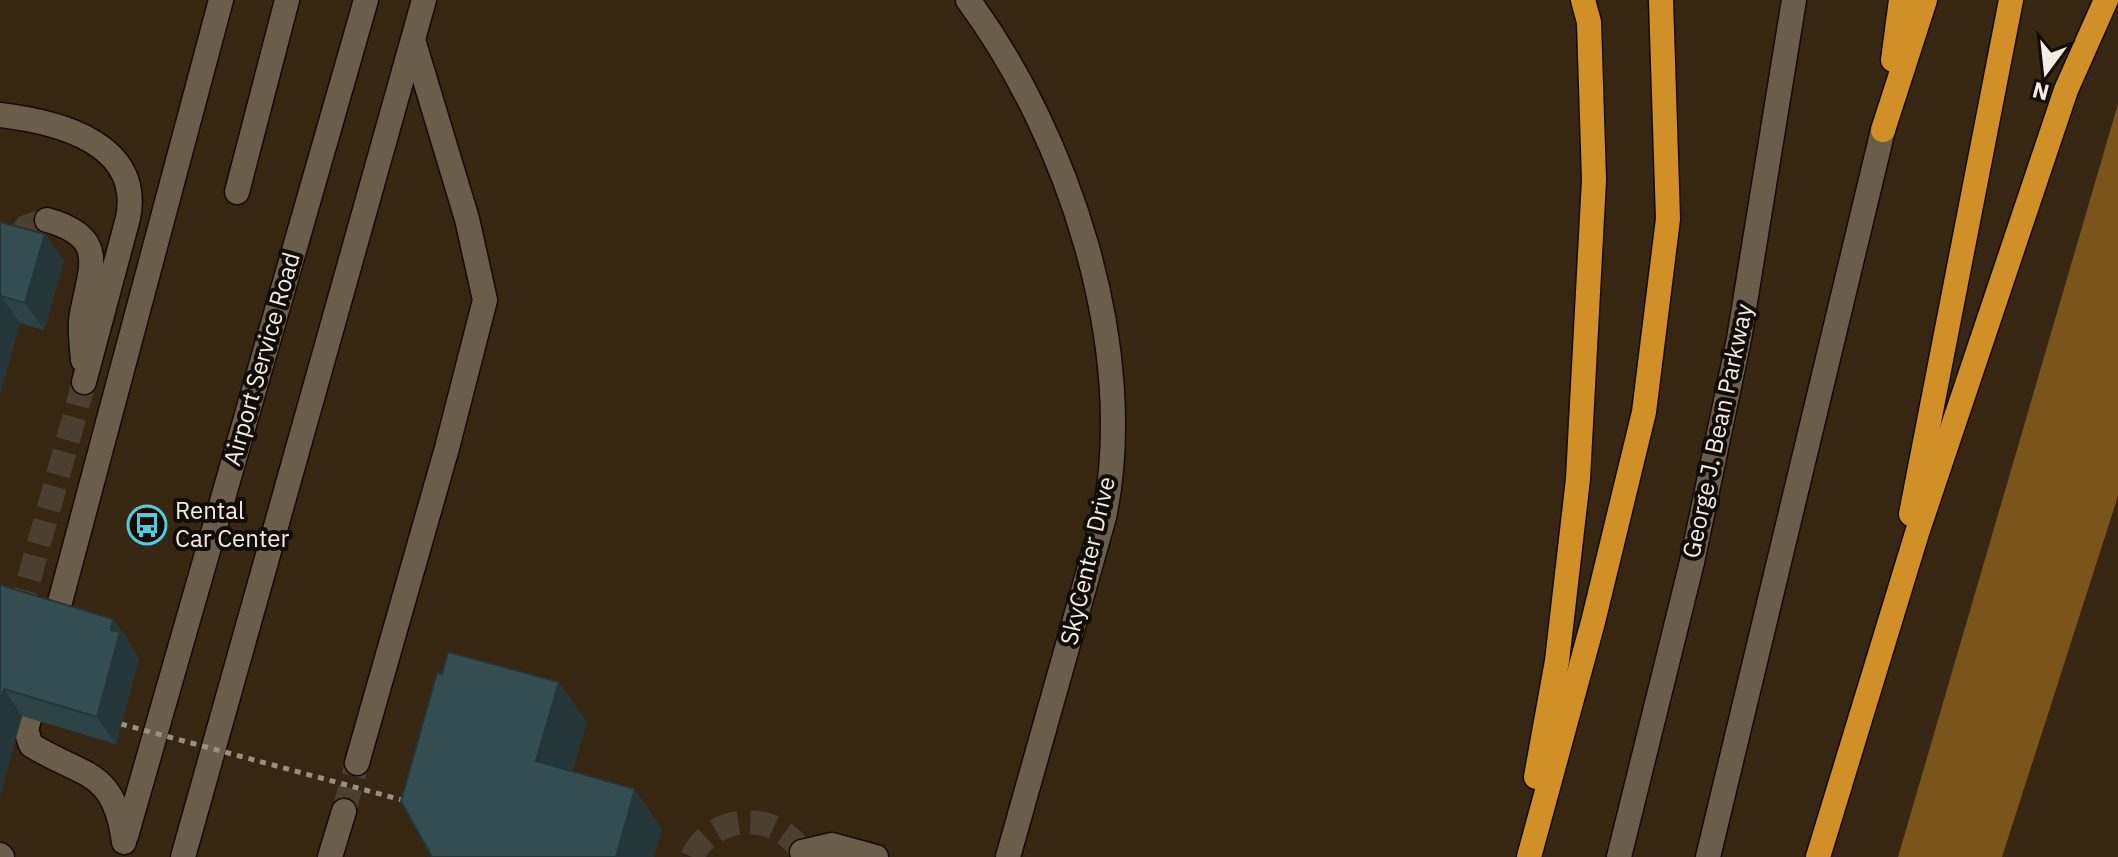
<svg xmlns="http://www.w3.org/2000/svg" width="2118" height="857" font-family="'IBM Plex Sans',sans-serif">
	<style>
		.built { fill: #372712 }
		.water { fill: #7a541b }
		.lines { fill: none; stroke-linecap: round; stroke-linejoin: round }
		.minor-tunnel { stroke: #4b3f31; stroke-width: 24; stroke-dasharray: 24 12; stroke-linecap: butt }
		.minor-casing { stroke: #150b01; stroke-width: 27 }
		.highway-casing { stroke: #150b01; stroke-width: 27 }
		.minor { stroke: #6b5d4c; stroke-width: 24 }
		.highway { stroke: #d18f27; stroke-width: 24 }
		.path-bridge { stroke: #988f83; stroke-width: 5; stroke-dasharray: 6 6; stroke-linecap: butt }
		.wall { fill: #2d4245 }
		.shaded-wall { fill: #243638 }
		.building { fill: #344d50; stroke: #243638; stroke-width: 2 }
		.labels { text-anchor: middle; stroke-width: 8; stroke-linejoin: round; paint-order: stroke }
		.street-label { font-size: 24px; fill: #f4ece3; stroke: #110c06 }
		.poi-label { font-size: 24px; fill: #f4ece3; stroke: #110c06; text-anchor: start }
	</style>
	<rect width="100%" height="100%" fill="#2d2112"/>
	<rect class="built" x="0" y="0" width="2118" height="857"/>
	<path class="water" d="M2118,104V496L2002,857H1898Z"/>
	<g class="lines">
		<g class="minor-tunnel">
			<path d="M0,303L15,249L26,227L47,220"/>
			<path d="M0,683L84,382"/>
			<path d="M344,811L357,763"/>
			<path d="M692,857C714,811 782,810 804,857"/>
		</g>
		<defs>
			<g id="minor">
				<path d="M968,0C1068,135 1139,349 1104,517L1008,857"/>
				<path d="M0,115C58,122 143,143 128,218L84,382"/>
				<path d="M237,192L287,0"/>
				<path d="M47,220C108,237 91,266 82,314C79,329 82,345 83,360"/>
				<path d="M52,632L221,0"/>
				<path d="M38,687L26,730L31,745C84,778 114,768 124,842"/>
				<path d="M357,763L447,448L485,300L467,219L413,40"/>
				<path d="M126,836L366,0"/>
				<path d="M802,852L832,845L876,857"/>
				<path d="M0,855L2,857"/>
				<path d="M183,857L424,0"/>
				<path d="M330,857L344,811"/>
				<path d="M1619,857L1692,562L1739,339L1794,0"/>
				<path d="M1708,857L1883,130"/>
			</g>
			<g id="highway">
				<path d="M1893,60L1901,0"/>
				<path d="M1883,130L1925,0"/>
				<path d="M1911,514L2011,0"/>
				<path d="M1536,777L1557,661L1578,479L1594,180L1589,22L1583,0"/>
				<path d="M1529,857L1593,622L1644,412L1668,219L1661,0"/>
				<path d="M1818,857L1917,533L2066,90L2106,0"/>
			</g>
		</defs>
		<use href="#minor" class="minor-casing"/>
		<use href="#highway" class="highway-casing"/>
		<use href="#minor" class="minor"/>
		<use href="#highway" class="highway"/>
		<path class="path-bridge" d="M121,724L406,801"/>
	</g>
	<g class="wall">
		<path d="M0,222L45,234L64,261L44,330L20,323L0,394Z"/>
		<path d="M0,585L113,619L132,646V648L139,659L116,744L22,716L0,796Z"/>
	</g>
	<g class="shaded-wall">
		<path d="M45,234L64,261L44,330L25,303Z"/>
		<path d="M1,296L20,323L0,394V300Z"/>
		<path d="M113,619L132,646V648L139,659L116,744L97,717L111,630Z"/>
		<path d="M559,682L587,722L564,801L536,761Z"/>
		<path d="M4,689L22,716L0,796V703Z"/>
		<path d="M635,789L662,829L654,857H616Z"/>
	</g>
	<g class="building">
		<path d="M0,222L45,234L25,303L1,296L0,300Z"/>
		<path d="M0,585L113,619L111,630L120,632L97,717L4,689L0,703Z"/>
		<path d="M448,652L559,682L536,761L635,789L616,857H432L401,801L437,673L442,674Z"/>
	</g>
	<defs>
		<symbol id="bus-ring" viewBox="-11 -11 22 22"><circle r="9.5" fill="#110c06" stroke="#53cbda" stroke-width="1.5"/><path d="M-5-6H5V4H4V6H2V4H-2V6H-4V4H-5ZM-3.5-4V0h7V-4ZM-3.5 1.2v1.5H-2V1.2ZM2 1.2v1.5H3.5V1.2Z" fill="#53cbda"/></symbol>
	</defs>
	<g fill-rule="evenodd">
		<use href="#bus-ring" x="125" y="503" width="44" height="44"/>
	</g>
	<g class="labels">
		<g class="street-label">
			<text transform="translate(262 359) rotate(-74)" y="8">Airport Service Road</text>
			<text transform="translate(1718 431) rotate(-78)" y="8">George J. Bean Parkway</text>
			<text transform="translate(1088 561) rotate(-77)" y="8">SkyCenter Drive</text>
		</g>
		<g class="poi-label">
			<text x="175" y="519">Rental<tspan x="175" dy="28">Car Center</tspan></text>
		</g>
	</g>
	<g transform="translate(2046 72) rotate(195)" stroke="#110c06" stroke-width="6" paint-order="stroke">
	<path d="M0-6L14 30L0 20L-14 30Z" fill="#f4ece3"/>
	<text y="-12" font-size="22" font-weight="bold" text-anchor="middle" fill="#f4ece3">N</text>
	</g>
</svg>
